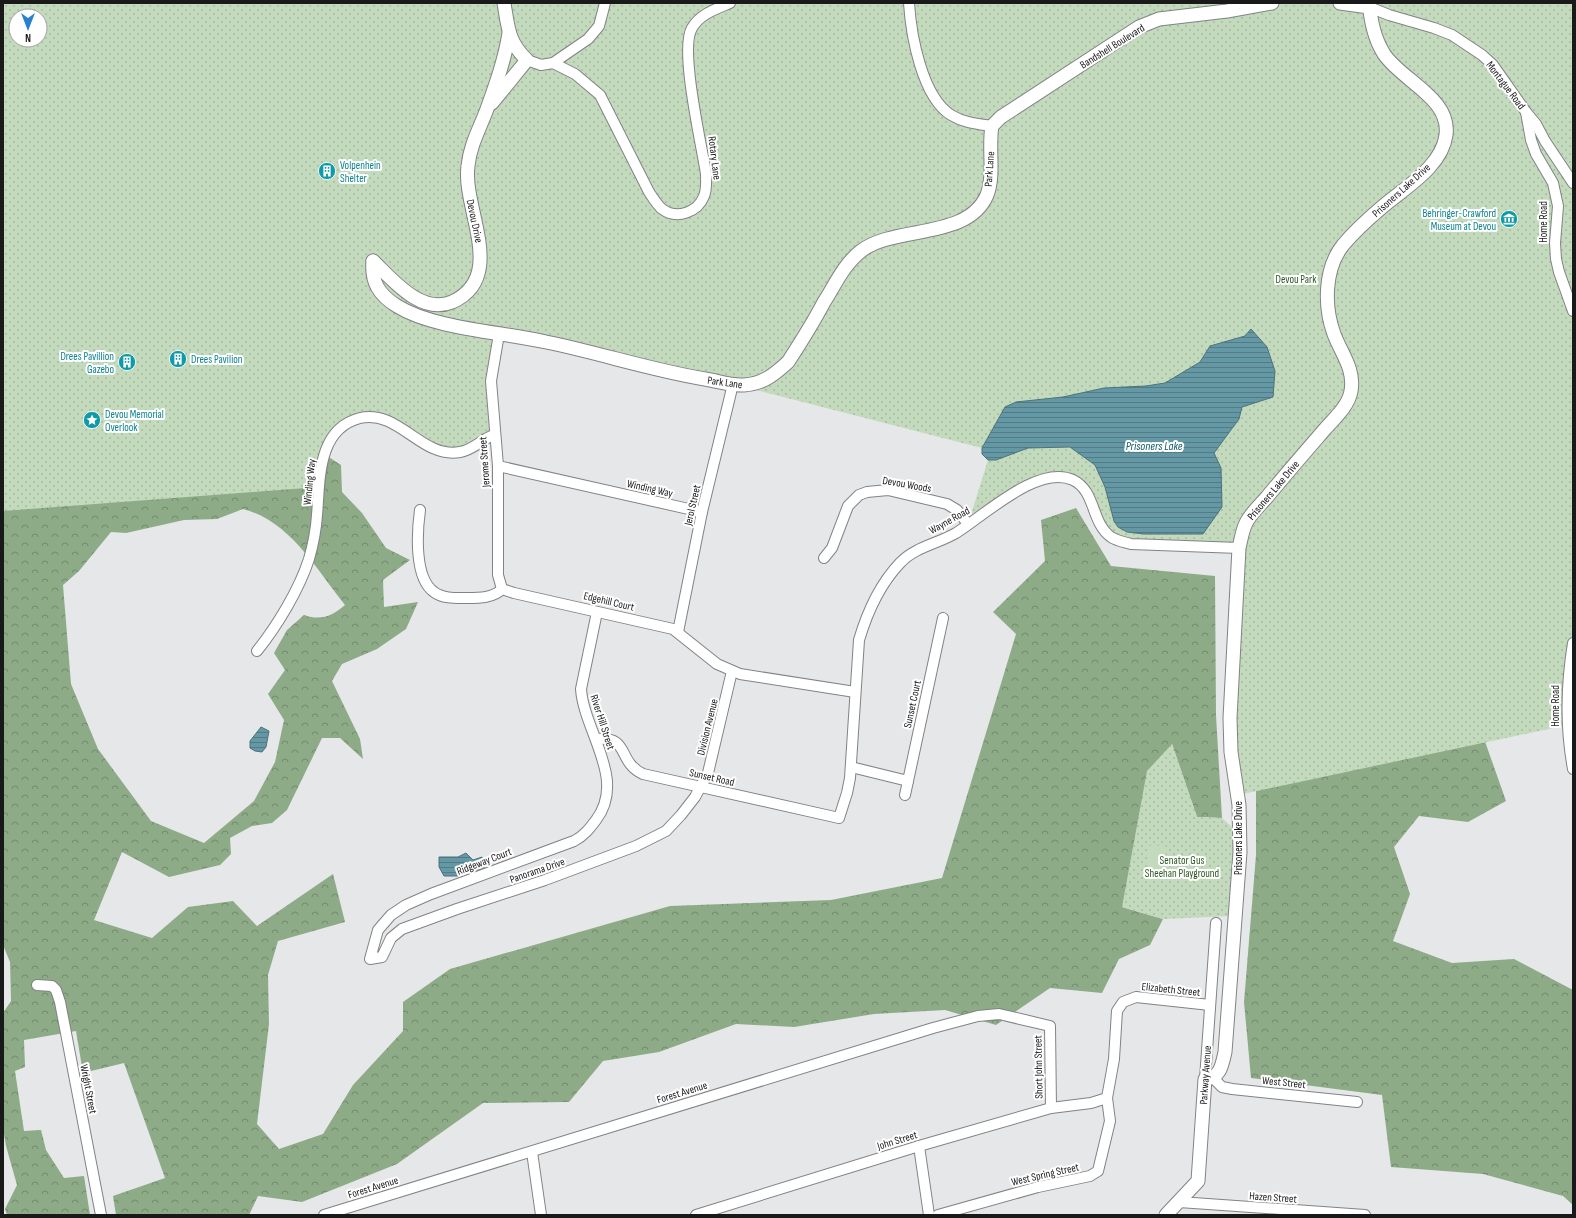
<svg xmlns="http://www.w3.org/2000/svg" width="1576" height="1218" font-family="'Sofia Sans Condensed',sans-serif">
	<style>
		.forest { fill: url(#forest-crowns); fill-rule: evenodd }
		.park { fill: url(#park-dots); fill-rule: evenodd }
		.pitch { fill: #c3dabd }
		.water { fill: url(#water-rules); stroke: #4e727b }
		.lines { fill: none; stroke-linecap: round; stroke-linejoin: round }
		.minor-casing { stroke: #818385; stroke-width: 12 }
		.tertiary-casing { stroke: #818385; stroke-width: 15 }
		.minor { stroke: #fff; stroke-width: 10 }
		.tertiary { stroke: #fff; stroke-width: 13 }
		.labels { text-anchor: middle; stroke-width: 4; stroke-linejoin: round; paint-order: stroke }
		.street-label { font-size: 11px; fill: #19191a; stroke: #fff }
		.culture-label { font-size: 11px; fill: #0d838f; stroke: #fff; text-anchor: start }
		.park-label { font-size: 11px; fill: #2f5625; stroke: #fff }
		.water-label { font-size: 12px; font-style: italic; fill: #0c5766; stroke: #fff }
	</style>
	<defs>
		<pattern id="forest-crowns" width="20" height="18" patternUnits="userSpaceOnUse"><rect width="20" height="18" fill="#8eab88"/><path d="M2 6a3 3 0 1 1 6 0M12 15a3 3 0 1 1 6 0" fill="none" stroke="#738a6e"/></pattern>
		<pattern id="park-dots" width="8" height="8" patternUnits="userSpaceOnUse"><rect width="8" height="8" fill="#c3dabd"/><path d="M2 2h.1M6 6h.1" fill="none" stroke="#a7baa2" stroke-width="1.8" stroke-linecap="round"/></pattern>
		<pattern id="water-rules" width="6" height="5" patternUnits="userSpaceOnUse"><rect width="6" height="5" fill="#6498a5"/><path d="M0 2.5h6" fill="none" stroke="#527b86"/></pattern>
	</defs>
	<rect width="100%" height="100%" fill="#e5e7e9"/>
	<g class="forest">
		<path d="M3,313L233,392L390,422H349L324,454L341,465L342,492L362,513L386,548L410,560L383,580L384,607L418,602L406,629L377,649L342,664L332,681L360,739L363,759L340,738H322L287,810L272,823L252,826L230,838L231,854L220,865L169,877L122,852L94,920L152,938L188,907L233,901L257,926L333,874L345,922L278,941L268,975L269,1024L257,1124L279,1149L323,1134L353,1085L403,1031V1002L450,969L670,906L831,900L942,878L1016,634L993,612L1045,561L1041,520L1076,508L1111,566L1215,576L1216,715L1222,818L1197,817L1172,744L1122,907L1163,919L1150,945L1119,959L1102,993L1050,988L996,1025L945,1010L874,1014L794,1027L736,1024L659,1052L603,1061L569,1102L483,1103L397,1164L302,1202L258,1196L249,1215H116L113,1196L165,1178L124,1063L83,1073L76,1031L24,1040L25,1067L15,1071L24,1131L41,1130L46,1150L64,1178L84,1176L90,1215H7L5,1209L17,1185L6,1146L3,1128V1013L11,1001L10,962L3,945ZM243,509C290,521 316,569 345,605C332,616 321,621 304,615L287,630L274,653L285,670L268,694L284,720L275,762L254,801L204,843L151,821L98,749L71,684L63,585L79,571L111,532L126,533L184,520L217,519Z"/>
		<path d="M1470,699L1506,801L1468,822L1419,816L1394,847L1410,894L1393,941L1452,963L1514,959L1573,990V1205L1563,1196L1483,1174L1391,1167L1382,1095L1251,1078L1244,1002L1256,855V791L1243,770Z"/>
	</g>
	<g class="park">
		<path d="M3,3H1573V769L1567,725L1238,795L1231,752L1238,548L1116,539L1080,485L1041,479L968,524L988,460L982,454V448L733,384L499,334L493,366L494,435L471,448L443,452L377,418L338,429L319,487L3,511ZM16,16H40V40H16Z"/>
		<path d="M1172,744L1197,817L1222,818L1235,830L1231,916L1163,919L1122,907L1147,771Z"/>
	</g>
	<path class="pitch" d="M1147,846H1166V878L1148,879Z"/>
	<g class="water">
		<path d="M1251,329L1267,347L1275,371L1273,397L1242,407L1239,419L1214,453L1221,468L1222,507L1203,534H1144L1127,532L1118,527L1114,521L1105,487L1095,465L1070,447L1028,448L996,460H988L982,454V448L1005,407L1016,402L1063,397L1104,388L1146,386L1165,383L1200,362L1210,346L1245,336Z"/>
		<path d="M261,727L269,731L266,747L262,752L255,751L250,748V741Z"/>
		<path d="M466,853L473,860L482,857L485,867L473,875L469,869H462L458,876H444L439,867V857H458Z"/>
	</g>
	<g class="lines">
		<defs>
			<g id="minor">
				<path d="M909,3C911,35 922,97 951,115C964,123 978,124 992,126"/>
				<path d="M1369,7L1389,15L1434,28L1452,35L1482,55L1493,65L1526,112L1536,124L1545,141L1573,183"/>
				<path d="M527,60L541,65L553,63L588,39L599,26L605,3"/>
				<path d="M553,63L575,74L600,95L649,192C653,198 657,205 662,209C677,220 698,212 704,196C707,189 706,181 706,174C702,146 679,49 692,28C700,14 716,9 730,3"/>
				<path d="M1526,112L1531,140L1536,154L1553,183L1558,206L1555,243L1556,259L1559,272L1573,311"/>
				<path d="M499,334L491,381L498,466V575L502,589"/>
				<path d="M498,466L702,512"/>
				<path d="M420,510C417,532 414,578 434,592C443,599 457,598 467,598C480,598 493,598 502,589"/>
				<path d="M824,558L832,548L848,506L859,495L867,492L888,490L947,504L957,510L968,524"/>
				<path d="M502,589L514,593L673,629L717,664L740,674L855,692"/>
				<path d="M597,612L581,689C584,732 627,779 596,820C590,828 584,836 574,841L431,894L406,905L391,915L378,930L370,959L382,957L391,938L402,929L457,909L545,880L636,846L666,831L681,815L695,797L708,773L732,671"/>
				<path d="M678,632L702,512L733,384"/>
				<path d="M1573,643C1566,686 1565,726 1573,769"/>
				<path d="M257,651C277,626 299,590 309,559C313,545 316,530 317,515C320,480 317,429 360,418C399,409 421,459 460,452C473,450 482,439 494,435"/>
				<path d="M596,739C631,736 616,761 643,774L839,818L847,793L850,778L859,640C867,613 881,583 900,563C915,547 937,544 956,533C985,515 1038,464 1073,480C1096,491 1091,523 1111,537C1117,541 1124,542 1131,544L1239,548"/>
				<path d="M851,767L908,781"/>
				<path d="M905,795L943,618"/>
				<path d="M37,985L52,986L56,990L60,1002L101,1215"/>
				<path d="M1213,1078L1222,1087L1232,1089L1357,1102"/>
				<path d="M1205,1079L1216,923"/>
				<path d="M919,1146L929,1215"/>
				<path d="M532,1152L541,1215"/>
				<path d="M1179,1202L1365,1215"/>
				<path d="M324,1215L933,1028L978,1016L999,1014L1050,1026L1051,1108"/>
				<path d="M696,1215L919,1146L1051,1108L1091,1103L1107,1098"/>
				<path d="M938,1215L1038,1187L1090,1176L1098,1171L1110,1121L1107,1098L1114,1059L1117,1011L1123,1002L1136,997L1210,1005"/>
			</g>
			<g id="tertiary">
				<path d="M1340,3L1369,7"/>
				<path d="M492,103L527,60C508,42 508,27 504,3"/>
				<path d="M373,261C371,282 379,295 397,306C434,329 503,332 546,342C600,353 651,370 705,379C718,381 731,386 744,385C763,384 775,374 788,362C801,342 813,323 824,302C835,285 844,264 861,251C895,225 968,240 987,195C995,174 988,148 992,126L1001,117L1139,27L1159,19L1227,11L1272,3"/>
				<path d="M373,261C393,280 421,315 452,302C508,277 462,208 468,166C470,145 480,128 487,109C496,84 505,59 509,33"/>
				<path d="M1166,1215L1198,1181L1205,1079C1220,1078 1222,1066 1225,1052L1240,852L1239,805L1231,752L1230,718L1239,548C1241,540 1242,531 1246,523C1251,513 1260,505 1267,497C1286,474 1306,451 1325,429C1335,418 1349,405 1351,391C1355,369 1341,353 1334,334C1324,307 1324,269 1343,245C1354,232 1368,219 1381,208C1404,188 1442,167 1446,135C1451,98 1402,81 1384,54C1374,38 1371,21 1369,3"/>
			</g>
		</defs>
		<use href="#minor" class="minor-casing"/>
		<use href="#tertiary" class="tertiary-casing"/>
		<use href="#minor" class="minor"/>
		<use href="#tertiary" class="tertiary"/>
	</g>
	<defs>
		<symbol id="building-disc" viewBox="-11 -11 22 22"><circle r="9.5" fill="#0f9aa8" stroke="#fff"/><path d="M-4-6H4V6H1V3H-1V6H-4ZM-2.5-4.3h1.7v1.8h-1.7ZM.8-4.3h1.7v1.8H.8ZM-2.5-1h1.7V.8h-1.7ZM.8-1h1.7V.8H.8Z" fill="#fff"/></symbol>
		<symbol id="museum-disc" viewBox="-11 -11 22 22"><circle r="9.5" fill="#0f9aa8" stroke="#fff"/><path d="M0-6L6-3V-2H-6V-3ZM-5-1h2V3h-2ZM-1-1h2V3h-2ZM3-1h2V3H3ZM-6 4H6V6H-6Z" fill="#fff"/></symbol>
		<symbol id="sight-disc" viewBox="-11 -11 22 22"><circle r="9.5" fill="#0f9aa8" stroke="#fff"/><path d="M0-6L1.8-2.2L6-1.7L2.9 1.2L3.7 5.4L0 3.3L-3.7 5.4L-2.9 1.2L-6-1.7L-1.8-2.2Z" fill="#fff"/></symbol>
	</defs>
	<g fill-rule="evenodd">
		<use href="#building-disc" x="317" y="161" width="20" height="20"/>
		<use href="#museum-disc" x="1499" y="209" width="20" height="20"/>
		<use href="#building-disc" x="168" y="349" width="20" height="20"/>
		<use href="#building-disc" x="117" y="352" width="20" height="20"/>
		<use href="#sight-disc" x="82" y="410" width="20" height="20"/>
	</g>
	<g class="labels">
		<g class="street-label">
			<text transform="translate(1112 46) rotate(-32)" y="4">Bandshell Boulevard</text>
			<text transform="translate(1506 85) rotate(53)" y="4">Montague Road</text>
			<text transform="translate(715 158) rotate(83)" y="4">Rotary Lane</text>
			<text transform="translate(989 169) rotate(-86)" y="4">Park Lane</text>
			<text transform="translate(1401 190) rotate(-42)" y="4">Prisoners Lake Drive</text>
			<text transform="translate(475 221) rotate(78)" y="4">Devou Drive</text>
			<text transform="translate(1543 222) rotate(-90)" y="4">Home Road</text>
			<text transform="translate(725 382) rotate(8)" y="4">Park Lane</text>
			<text transform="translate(484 462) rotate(-94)" y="4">Jerome Street</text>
			<text transform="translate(309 482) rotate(-84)" y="4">Winding Way</text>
			<text transform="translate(907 484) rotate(10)" y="4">Devou Woods</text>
			<text transform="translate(650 488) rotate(13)" y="4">Winding Way</text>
			<text transform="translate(1273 490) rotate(-50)" y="4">Prisoners Lake Drive</text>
			<text transform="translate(692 505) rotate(-77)" y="4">Jerol Street</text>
			<text transform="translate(949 520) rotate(-29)" y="4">Wayne Road</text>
			<text transform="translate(609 601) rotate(13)" y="4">Edgehill Court</text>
			<text transform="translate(912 704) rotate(-78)" y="4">Sunset Court</text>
			<text transform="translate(1555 706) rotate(-90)" y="4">Home Road</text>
			<text transform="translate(603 722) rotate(72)" y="4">River Hill Street</text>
			<text transform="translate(707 727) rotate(-76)" y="4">Division Avenue</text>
			<text transform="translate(712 777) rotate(13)" y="4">Sunset Road</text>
			<text transform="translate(1238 838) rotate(-90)" y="4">Prisoners Lake Drive</text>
			<text transform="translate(484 861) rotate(-21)" y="4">Ridgeway Court</text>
			<text transform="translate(537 870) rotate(-19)" y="4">Panorama Drive</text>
			<text transform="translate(1171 989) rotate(6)" y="4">Elizabeth Street</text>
			<text transform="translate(1038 1067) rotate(-91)" y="4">Short John Street</text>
			<text transform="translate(1205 1075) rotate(-86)" y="4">Parkway Avenue</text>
			<text transform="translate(1284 1082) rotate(6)" y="4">West Street</text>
			<text transform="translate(89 1089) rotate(79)" y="4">Wright Street</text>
			<text transform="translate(682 1092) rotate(-17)" y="4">Forest Avenue</text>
			<text transform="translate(897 1140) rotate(-17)" y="4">John Street</text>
			<text transform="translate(1045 1174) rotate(-13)" y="4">West Spring Street</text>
			<text transform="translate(373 1187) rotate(-17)" y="4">Forest Avenue</text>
			<text transform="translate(1273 1197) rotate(4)" y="4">Hazen Street</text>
		</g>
		<g class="culture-label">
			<text x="340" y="169">Volpenhein<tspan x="340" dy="13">Shelter</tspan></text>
			<text x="1496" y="217" text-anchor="end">Behringer-Crawford<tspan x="1496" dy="13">Museum at Devou</tspan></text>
			<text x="114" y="360" text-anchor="end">Drees Pavillion<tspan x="114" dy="13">Gazebo</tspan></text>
			<text x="191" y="363">Drees Pavilion</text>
			<text x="105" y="418">Devou Memorial<tspan x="105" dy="13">Overlook</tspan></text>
		</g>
		<g class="park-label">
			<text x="1296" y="283">Devou Park</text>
			<text x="1182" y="864">Senator Gus<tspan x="1182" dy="13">Sheehan Playground</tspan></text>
		</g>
		<g class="water-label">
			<text x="1154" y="450">Prisoners Lake</text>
		</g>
	</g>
	<rect width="1576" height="1218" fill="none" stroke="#19191a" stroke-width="8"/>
	<g transform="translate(28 28) rotate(180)"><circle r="19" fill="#ffffff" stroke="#a3a3a3"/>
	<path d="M0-3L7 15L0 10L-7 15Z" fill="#2781cf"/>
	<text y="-6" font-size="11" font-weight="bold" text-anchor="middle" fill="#19191a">N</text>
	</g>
</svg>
